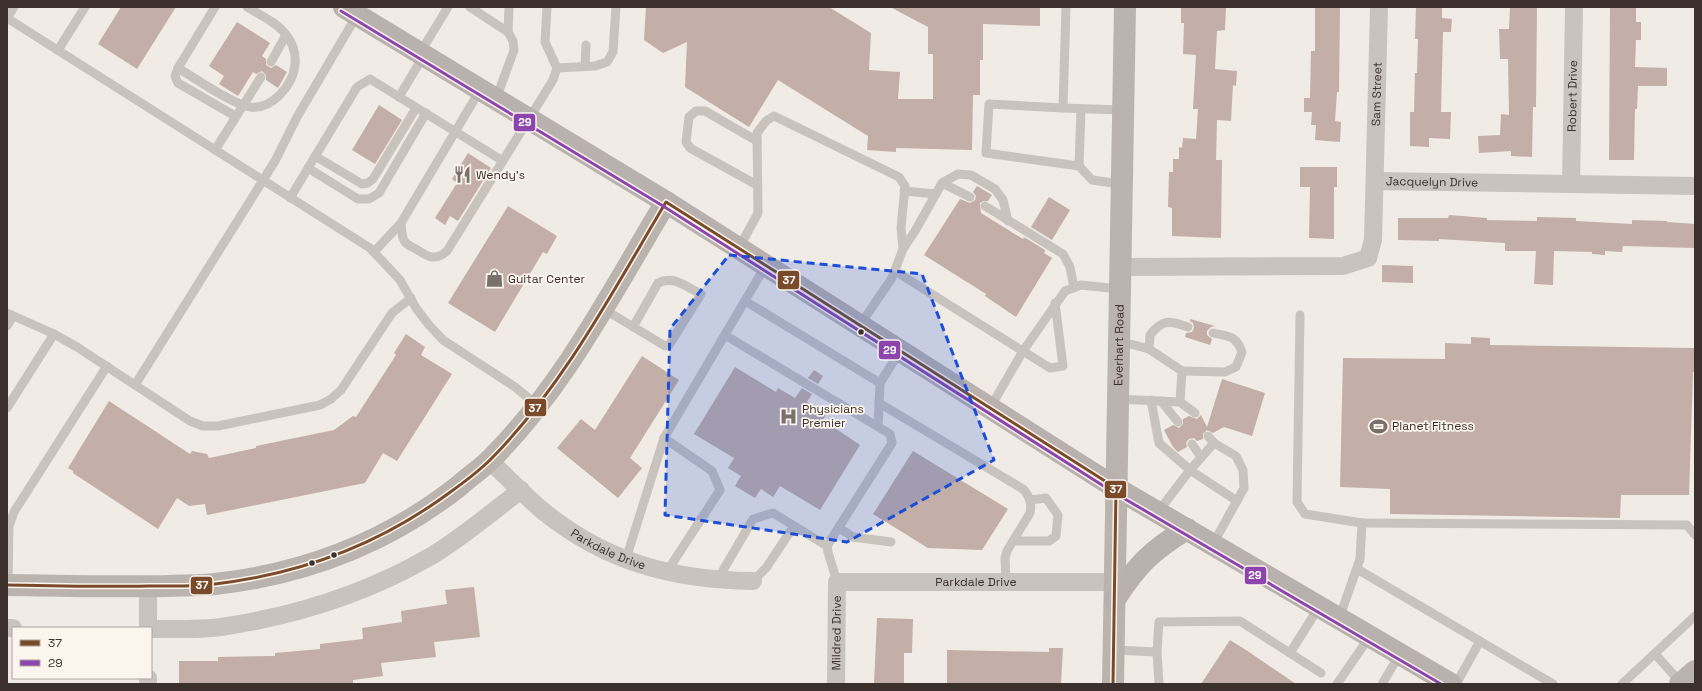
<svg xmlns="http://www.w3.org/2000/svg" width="1702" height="691" font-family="'Space Grotesk',sans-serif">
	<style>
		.building { fill: #c3afa7 }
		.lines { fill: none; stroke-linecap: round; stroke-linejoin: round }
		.lane { stroke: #c9c3be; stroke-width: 9 }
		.street { stroke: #c9c3be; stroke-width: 18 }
		.secondary { stroke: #bab3ae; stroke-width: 22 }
		.primary { stroke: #b8b1ad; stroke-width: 22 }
		.bus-1-casing { stroke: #fbf5ee; stroke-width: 6 }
		.bus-2-casing { stroke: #fbf5ee; stroke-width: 6 }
		.bus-1 { stroke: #7a4b2a; stroke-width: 3 }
		.bus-2 { stroke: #8e44ad; stroke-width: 3 }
		.marked { fill: #1d4ed8; fill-opacity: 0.2; stroke: #1d4ed8; stroke-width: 3; stroke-dasharray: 8 5; stroke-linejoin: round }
		.bus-dot { fill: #3b302b; stroke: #fbf5ee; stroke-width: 1.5 }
		.labels { text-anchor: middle; stroke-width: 3.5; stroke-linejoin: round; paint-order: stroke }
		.street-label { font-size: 12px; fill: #3b302b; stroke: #fbf5ee }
		.poi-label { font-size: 12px; fill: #3b302b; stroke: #fbf5ee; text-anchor: start }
		.line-badge { stroke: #fbf5ee; stroke-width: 1.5 }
		.badge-label { font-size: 11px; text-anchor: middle; font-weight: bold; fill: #fff }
	</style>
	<rect width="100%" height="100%" fill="#f0ebe5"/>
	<g class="building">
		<path d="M121,7H176L137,69L98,44Z"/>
		<path d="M646,7H829L871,33L869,70L900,72L898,99H933V54H928V27L892,8L1040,7V26L983,24V60H980V95H973L972,150L896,148V152L867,150L868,136L778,80L749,127L685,87L687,42L663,53L644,40Z"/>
		<path d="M1181,7H1226L1225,30L1217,31L1215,69L1237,71L1236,86L1233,85L1231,121L1217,120L1216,160H1222L1221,238L1172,236V208L1168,207L1169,172H1173V159H1179V147L1182,148L1183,138L1196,139L1198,109H1193L1196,55L1183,54L1184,23H1181Z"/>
		<path d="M1315,7H1340L1339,92H1337L1335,121L1341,122L1340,142L1315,140L1316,125H1311L1312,112H1304V98H1310L1311,51H1315Z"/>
		<path d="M1416,7H1442V18L1452,19L1451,32H1443L1442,69L1441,112H1451L1450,139L1429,138V147L1410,146V112H1414L1415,73H1417L1418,39H1415Z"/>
		<path d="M1510,7H1537L1536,107H1533L1532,157L1511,156V151L1479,153L1478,136L1500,135L1501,114L1509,115L1508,59H1500L1499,29H1509Z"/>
		<path d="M1610,7H1636V22H1641V40H1636L1635,67L1667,68V86H1638L1637,109H1635L1634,160H1609Z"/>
		<path d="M237,22L270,43L262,56L266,59V65L271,68L276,65L287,72L278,88L266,80V75L262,71L256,74L253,72L238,96L219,84L224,76L209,66Z"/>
		<path d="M379,105L402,120L375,164L352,150Z"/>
		<path d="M468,153L491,168L458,221L450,216L445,225L435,218L457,183L452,179Z"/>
		<path d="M1300,167H1337V187H1334V239L1309,238L1310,187H1300Z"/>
		<path d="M977,186L992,195L988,201H983L980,203L981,213L1023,239L1024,237L1045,250L1044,253L1052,258L1016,317L985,296L986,294L924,255L960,199L970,203L975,200L976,196L973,192Z"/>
		<path d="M1049,197L1070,210L1052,240L1031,227Z"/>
		<path d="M508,206L557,236L547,254L543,252L495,332L448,303Z"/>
		<path d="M1449,215L1487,218V220L1537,221V217L1576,218V221L1632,224V220L1667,221V222L1695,224V248L1623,246L1622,252L1605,251V255L1592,254V252L1554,251L1553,285L1534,284L1536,251H1505V243L1439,239V241L1398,240V218H1448Z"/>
		<path d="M1382,265L1413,266V283L1382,282Z"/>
		<path d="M1190,319L1215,326L1211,327L1207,331V335L1212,339L1210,345L1185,337L1186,333L1192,332L1194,328L1193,323L1190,321Z"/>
		<path d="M406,334L425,347L421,355L452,374L397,461L383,453L365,483L207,515L205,504L189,506L177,498L158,529L73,473V471L68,468L109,401L190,454L192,451L207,454L209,458L256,448V446L334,430L353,416L356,417L396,355L394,353Z"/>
		<path d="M1471,337L1490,338V345L1695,348V372H1693L1689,495H1621L1620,518L1390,514V489L1340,487L1343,358L1445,359V343L1471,344Z"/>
		<path d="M642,356L679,380L630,458L642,468L618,498L557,448L581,419L595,430Z"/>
		<path d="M735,367L776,392L778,388L795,398L802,388L812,394L807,402L826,414L823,420L860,445L820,510L780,486L773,497L761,489L755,498L735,486L741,476L728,468L734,458L694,434Z"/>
		<path d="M814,370L823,376L818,384L808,378Z"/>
		<path d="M1222,379L1265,393L1252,436L1224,427L1213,433L1207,430L1203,434V439L1197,441L1194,438L1189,439L1186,442L1187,447L1178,452L1173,447L1164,430L1173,425L1179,428L1183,424V419L1189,416L1197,419L1201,415L1207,427Z"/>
		<path d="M913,451L1008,509L982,550L928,548L873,514Z"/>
		<path d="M474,587L480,637L434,642L436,657L381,663L383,676L353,680V684H179V661H218V657L275,656V653L320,649V644L363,639L362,628L402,622L401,611L447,604L445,590Z"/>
		<path d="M877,618L913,619L912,653H904V684H874Z"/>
		<path d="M1230,640L1249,652L1296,684H1201Z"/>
		<path d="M1049,648H1063L1061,684H947V650L1049,652Z"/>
	</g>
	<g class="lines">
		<g class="lane">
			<path d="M215,7L178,68L175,76L178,83L235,116"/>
			<path d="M470,7L508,32L509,7"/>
			<path d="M1066,7L1063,108L1122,110"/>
			<path d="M7,18L370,248L400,280L416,308L429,325L443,340L515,387L537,405"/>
			<path d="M7,18L14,7"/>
			<path d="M58,50L85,7"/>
			<path d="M420,53L448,7"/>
			<path d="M271,62L286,35"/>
			<path d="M585,66L586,45"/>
			<path d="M178,68C195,78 233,105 250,107C272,110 293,85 295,65C296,55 293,44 287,36C278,23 260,15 247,7"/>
			<path d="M557,68L595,66L607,62L613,52L616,7"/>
			<path d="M399,97L424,55"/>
			<path d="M496,99L514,50L513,41L508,32"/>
			<path d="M1063,108L989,104L986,153L1079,166L1092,180L1121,184"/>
			<path d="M757,141L705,111H696L689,117L686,142L690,148L757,185"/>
			<path d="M215,150L261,77"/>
			<path d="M315,156L362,184L368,183L373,179L416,108"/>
			<path d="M1079,166L1081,109"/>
			<path d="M308,168L358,199H369L379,193L426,113"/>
			<path d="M942,183L970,197"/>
			<path d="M904,191L936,194"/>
			<path d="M290,198L357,87L370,79L503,161"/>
			<path d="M985,206L1063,254L1070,267L1074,288"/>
			<path d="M401,223C402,229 401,237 405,242C407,245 412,247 416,249C427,256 435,262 447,251L553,80L557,68L545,42L547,7"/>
			<path d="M739,248L758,213L757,133L766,121L774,116L899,177L905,186L901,228L903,249L892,278L860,325"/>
			<path d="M903,249L915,231L942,183L958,174L971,175L995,189L1003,200L1008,221"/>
			<path d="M374,252L401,223L480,90"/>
			<path d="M895,271L1050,368L1063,366L1055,303"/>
			<path d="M745,301L880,383"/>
			<path d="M602,308L665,346L669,345L701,294C686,287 674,275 658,283L633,327"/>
			<path d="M7,313L54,334L77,347L190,421L203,426H218L320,405L331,399L341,390L392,313L411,298"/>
			<path d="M1300,315L1297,502L1305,514L1362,523L1360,559L1339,619"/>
			<path d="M7,326L13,316"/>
			<path d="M725,335L890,434L892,443L827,546L828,552L837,582"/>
			<path d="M1149,349L1150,335C1163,318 1170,321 1188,327"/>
			<path d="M1182,371L1225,372L1236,367L1242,352C1236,335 1229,337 1213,333"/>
			<path d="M135,385L275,161L297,117L357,15"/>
			<path d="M1117,399L1180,402L1182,371L1149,349L1119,341"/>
			<path d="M1151,400L1159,443L1190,470L1158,512"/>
			<path d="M1161,401L1178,422"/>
			<path d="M1180,402L1195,413"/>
			<path d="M879,403L1023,489C1030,496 1032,504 1030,513L1007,551L1005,558L1006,582"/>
			<path d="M7,408L54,334"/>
			<path d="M990,408L1023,351L1065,291L1081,285L1119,289"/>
			<path d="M878,426L880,383L900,351"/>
			<path d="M1208,436L1214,443L1190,470L1237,501"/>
			<path d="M664,438L712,471L720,490L666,573"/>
			<path d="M1192,444L1201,457"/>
			<path d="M1362,523L1687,525L1695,535"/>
			<path d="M839,528L853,537L891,542"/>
			<path d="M1013,541H1049L1056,536L1058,515L1046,498L1030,500"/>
			<path d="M1213,544L1244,488L1243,470L1236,456L1214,443"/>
			<path d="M626,559L664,438L766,265"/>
			<path d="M1357,569L1553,684"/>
			<path d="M718,579L753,519L773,513L827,546"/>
			<path d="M753,581L766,568L794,526"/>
			<path d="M8,585L9,526L14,512L107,366"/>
			<path d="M1114,650L1157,652"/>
			<path d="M1290,653L1319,607"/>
			<path d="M1655,654L1681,683"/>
			<path d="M1159,684L1157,652L1159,622L1240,621L1321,673"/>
			<path d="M1337,684L1370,636"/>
			<path d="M1382,684L1400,654"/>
			<path d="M1456,684L1480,641"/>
			<path d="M1622,684L1695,616"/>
		</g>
		<g class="street">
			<path id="s1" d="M1375,181L1695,186"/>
			<path id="s2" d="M1571,184L1574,7"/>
			<path id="s3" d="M1119,267L1343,266L1368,258L1373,240L1379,7"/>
			<path id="s4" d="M490,461C507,477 524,495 543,511C606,562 673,580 753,581"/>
			<path d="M148,586V628"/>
			<path d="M7,628H13"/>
			<path d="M151,629C174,629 198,630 221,627C295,616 368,593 433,555C464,536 492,512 521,490"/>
			<path d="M148,678V684"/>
			<path id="s5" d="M836,684L837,582H1116"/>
		</g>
		<g class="secondary">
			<path d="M7,585C60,586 113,587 165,586C182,585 199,586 215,584C305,574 388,542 459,486C469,477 481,469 491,459C564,386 613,290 666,202"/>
			<path id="s6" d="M1113,684L1125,7"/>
			<path d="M1680,684L1695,671"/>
		</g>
		<g class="primary">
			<path d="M344,7L666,202L1116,488L1451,684"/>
			<path d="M1115,599C1137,565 1152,550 1187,529"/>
		</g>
		<defs>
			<path id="bus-1" d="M7,585C54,586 101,587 148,586C170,586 193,587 215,584C300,574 380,544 449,493C463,483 478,472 491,459C564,385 613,291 666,202L1116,488L1113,684"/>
			<path id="bus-2" d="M341,11L663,206L1113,492L1441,684"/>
		</defs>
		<use href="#bus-1" class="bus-1-casing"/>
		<use href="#bus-2" class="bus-2-casing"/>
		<use href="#bus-1" class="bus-1"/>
		<use href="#bus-2" class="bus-2"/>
	</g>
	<path class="marked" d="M729,255L922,274L994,460L847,542L665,515L670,329Z"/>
	<defs>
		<symbol id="restaurant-bare" viewBox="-9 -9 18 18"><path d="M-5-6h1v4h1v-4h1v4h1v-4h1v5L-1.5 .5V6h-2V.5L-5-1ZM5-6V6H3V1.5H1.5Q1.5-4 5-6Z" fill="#7a716c" stroke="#fbf5ee" stroke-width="2.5" paint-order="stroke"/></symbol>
		<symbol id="shop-bare" viewBox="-9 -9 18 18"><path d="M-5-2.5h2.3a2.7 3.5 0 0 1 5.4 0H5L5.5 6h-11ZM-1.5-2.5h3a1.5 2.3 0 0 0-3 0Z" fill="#7a716c" stroke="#fbf5ee" stroke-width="2.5" paint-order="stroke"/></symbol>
		<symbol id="hospital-bare" viewBox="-9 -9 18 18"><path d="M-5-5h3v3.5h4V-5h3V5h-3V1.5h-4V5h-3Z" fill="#7a716c" stroke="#fbf5ee" stroke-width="2.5" paint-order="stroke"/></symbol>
		<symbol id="stadium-bare" viewBox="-9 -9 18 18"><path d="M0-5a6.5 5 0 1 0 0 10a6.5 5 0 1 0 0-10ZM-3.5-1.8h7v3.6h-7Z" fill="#7a716c" stroke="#fbf5ee" stroke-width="2.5" paint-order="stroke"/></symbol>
	</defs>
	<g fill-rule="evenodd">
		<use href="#restaurant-bare" x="450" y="162" width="25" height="25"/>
		<use href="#shop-bare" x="482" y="266" width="25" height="25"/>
		<use href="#hospital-bare" x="776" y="404" width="25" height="25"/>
		<use href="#stadium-bare" x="1366" y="414" width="25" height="25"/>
	</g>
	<g class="bus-dot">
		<circle cx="861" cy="332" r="3.5"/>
		<circle cx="334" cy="555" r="3.5"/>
		<circle cx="312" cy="563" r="3.5"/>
	</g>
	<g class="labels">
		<g class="street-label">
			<text dy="4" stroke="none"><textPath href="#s3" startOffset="415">Sam Street</textPath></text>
			<text dy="4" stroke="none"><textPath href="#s2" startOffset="88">Robert Drive</textPath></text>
			<text dy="4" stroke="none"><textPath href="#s1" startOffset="57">Jacquelyn Drive</textPath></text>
			<text dy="4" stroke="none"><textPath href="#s6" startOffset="339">Everhart Road</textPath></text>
			<text dy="4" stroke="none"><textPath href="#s4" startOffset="149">Parkdale Drive</textPath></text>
			<text dy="4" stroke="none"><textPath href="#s5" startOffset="241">Parkdale Drive</textPath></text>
			<text dy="4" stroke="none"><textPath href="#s5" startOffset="51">Mildred Drive</textPath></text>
		</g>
		<g class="poi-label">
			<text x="476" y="179">Wendy's</text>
			<text x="508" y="283">Guitar Center</text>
			<text x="802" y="413">Physicians<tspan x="802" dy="14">Premier</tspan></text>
			<text x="1392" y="430">Planet Fitness</text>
		</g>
	</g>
	<g class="line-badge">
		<rect x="513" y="113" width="23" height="19" rx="4" fill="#8e44ad"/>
		<rect x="777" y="270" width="23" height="20" rx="4" fill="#7a4b2a"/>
		<rect x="878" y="340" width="23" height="20" rx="4" fill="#8e44ad"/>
		<rect x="524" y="398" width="23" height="19" rx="4" fill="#7a4b2a"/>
		<rect x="1104" y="480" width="23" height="19" rx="4" fill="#7a4b2a"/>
		<rect x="1244" y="566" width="23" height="19" rx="4" fill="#8e44ad"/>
		<rect x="190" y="576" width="23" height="19" rx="4" fill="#7a4b2a"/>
	</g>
	<g class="badge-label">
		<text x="525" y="126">29</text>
		<text x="789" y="284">37</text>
		<text x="890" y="354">29</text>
		<text x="535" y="412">37</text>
		<text x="1116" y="493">37</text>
		<text x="1255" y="579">29</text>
		<text x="202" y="589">37</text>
	</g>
	<rect width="1702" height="691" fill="none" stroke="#3b302b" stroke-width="16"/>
	<rect x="12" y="627" width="140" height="52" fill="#fbf5ee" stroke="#aea6a0"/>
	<rect x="20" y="640" width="20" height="6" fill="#7a4b2a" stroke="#aea6a0"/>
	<text x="48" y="647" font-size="12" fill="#3b302b">37</text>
	<rect x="20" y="660" width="20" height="6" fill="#8e44ad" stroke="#aea6a0"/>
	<text x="48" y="667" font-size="12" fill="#3b302b">29</text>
</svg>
